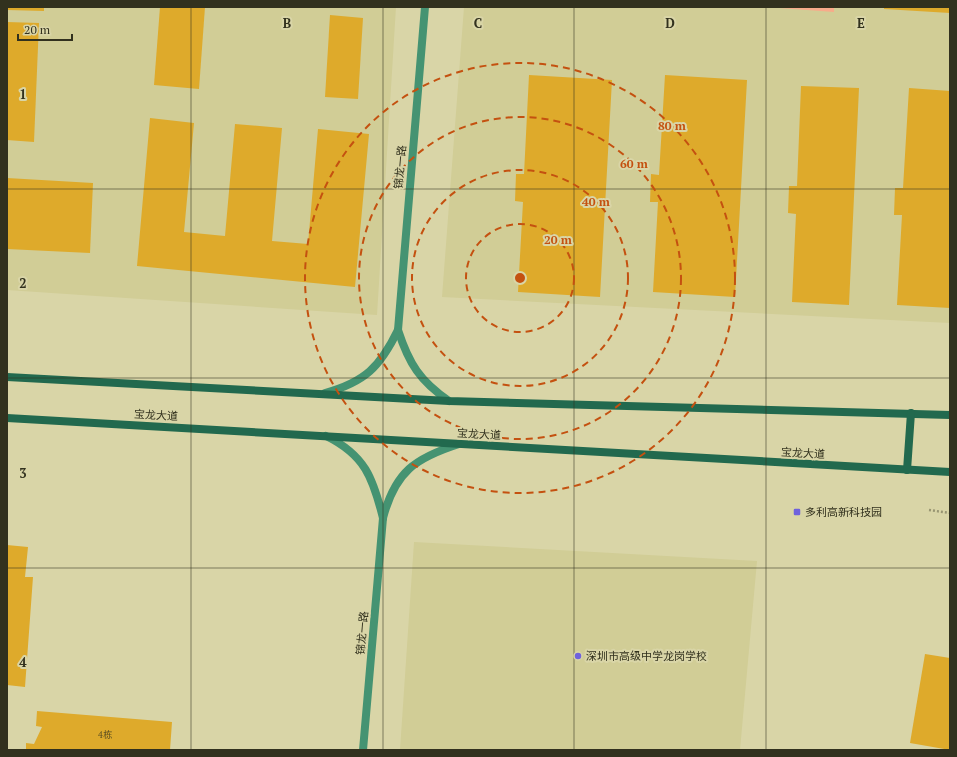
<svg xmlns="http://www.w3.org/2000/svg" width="957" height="757" font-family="'PT Serif','Noto Sans SC',serif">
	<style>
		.built { fill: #d1cd96 }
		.green { fill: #f8ab8a }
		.building { fill: #deaa2b }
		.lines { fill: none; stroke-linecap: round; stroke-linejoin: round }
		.path { stroke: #989572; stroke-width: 2.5; stroke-dasharray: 2 2; stroke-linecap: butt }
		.tertiary { stroke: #459372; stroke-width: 8 }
		.secondary { stroke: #22694e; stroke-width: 8 }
		.grid { fill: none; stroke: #32311e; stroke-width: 1; stroke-opacity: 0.55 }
		.ring { fill: none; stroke: #c45110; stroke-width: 2; stroke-dasharray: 7 5 }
		.poi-dot { fill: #6f62dc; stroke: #d9d5a7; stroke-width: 1.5 }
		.labels { text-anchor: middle; stroke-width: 4; stroke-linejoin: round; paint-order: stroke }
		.number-label { font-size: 9px; fill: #5d4f21 }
		.street-label { font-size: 11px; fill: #32311e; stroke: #d9d5a7 }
		.poi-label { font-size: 11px; fill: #32311e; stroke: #d9d5a7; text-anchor: start }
		.grid-label { font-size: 13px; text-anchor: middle; font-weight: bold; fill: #32311e; stroke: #d9d5a7; stroke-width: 4; stroke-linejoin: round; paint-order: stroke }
		.centre { fill: #c45110; stroke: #d9d5a7; stroke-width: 2 }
		.ring-label { font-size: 12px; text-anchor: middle; font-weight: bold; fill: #c45110; stroke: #d9d5a7; stroke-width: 4; stroke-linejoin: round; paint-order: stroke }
	</style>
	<rect width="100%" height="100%" fill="#d9d5a7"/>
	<g class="built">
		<path d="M7,7H396L377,315L7,290Z"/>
		<path d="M464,7H950V323L442,297Z"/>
		<path d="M414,542L757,561L740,750H400Z"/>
	</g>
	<path class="green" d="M766,7H834V12Z"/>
	<g class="building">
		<path d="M7,7H44V11L7,10Z"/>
		<path d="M160,7H205L199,89L154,85Z"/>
		<path d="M884,7H950V13L884,9Z"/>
		<path d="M330,15L363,18L358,99L325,97Z"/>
		<path d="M7,22L39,23L34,142L7,140Z"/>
		<path d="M529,75L612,80L600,297L518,292L523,202L515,201L516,174H524Z"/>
		<path d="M665,75L747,80L735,297L653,292L658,202H650L651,174L659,175Z"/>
		<path d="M801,86L859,88L849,305L792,302L796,214L788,213L789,186H797Z"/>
		<path d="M909,88L950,91V308L897,305L902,215H894L895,188H903Z"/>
		<path d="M150,118L194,123L184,232L225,236L235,124L282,128L272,241L308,244L318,129L369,134L355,287L137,266Z"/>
		<path d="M7,178L93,183L90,253L7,249Z"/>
		<path d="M7,545L28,547L25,577H33L25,687L7,685Z"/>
		<path d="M925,654L950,658V750L910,743Z"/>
		<path d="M37,711L172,722L170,750H26V743L34,744L42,727L36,726Z"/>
	</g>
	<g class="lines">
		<path class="path" d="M929,510L950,513"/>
		<g class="tertiary">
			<path d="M398,330C409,364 420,381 449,401"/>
			<path d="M325,393C365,382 380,367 398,330L425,7"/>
			<path d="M326,436C365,455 373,478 383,518"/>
			<path d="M363,750L383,518C395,472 415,458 459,444"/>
		</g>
		<g class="secondary">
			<path d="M7,377L449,401L950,415"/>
			<path d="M7,418L950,472"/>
			<path d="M907,470L911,413"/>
		</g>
	</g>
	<path class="grid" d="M191,7V750M383,7V750M574,7V750M766,7V750M7,189H950M7,378H950M7,568H950"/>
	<g class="ring">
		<circle cx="520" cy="278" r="54"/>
		<circle cx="520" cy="278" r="108"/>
		<circle cx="520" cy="278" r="161"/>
		<circle cx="520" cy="278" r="215"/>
	</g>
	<g class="poi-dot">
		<rect x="793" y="508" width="8" height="8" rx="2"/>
		<circle cx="578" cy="656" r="4"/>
	</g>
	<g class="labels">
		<g class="number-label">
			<text x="105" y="738">4栋</text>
		</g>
		<g class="street-label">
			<text transform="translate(400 167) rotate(-85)" y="4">锦龙一路</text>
			<text transform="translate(156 415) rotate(3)" y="4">宝龙大道</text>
			<text transform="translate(479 434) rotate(3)" y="4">宝龙大道</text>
			<text transform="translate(803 453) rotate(3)" y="4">宝龙大道</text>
			<text transform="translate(362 633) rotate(-85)" y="4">锦龙一路</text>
		</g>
		<g class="poi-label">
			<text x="805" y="516">多利高新科技园</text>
			<text x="586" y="660">深圳市高级中学龙岗学校</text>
		</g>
	</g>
	<g class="grid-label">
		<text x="287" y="28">B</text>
		<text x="478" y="28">C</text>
		<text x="670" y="28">D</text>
		<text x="861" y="28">E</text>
		<text x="23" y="99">1</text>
		<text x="23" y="288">2</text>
		<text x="23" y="478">3</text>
		<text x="23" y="667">4</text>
	</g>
	<circle cx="520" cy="278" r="6" class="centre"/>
	<g class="ring-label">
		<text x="672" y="130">80 m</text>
		<text x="634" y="168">60 m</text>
		<text x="596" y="206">40 m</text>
		<text x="558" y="244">20 m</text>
	</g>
	<rect width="957" height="757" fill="none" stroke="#32311e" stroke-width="16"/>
	<path d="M18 34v6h54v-6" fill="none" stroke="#32311e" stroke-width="2"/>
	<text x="24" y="34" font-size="12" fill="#32311e" stroke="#d9d5a7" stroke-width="3" paint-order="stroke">20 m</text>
</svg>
